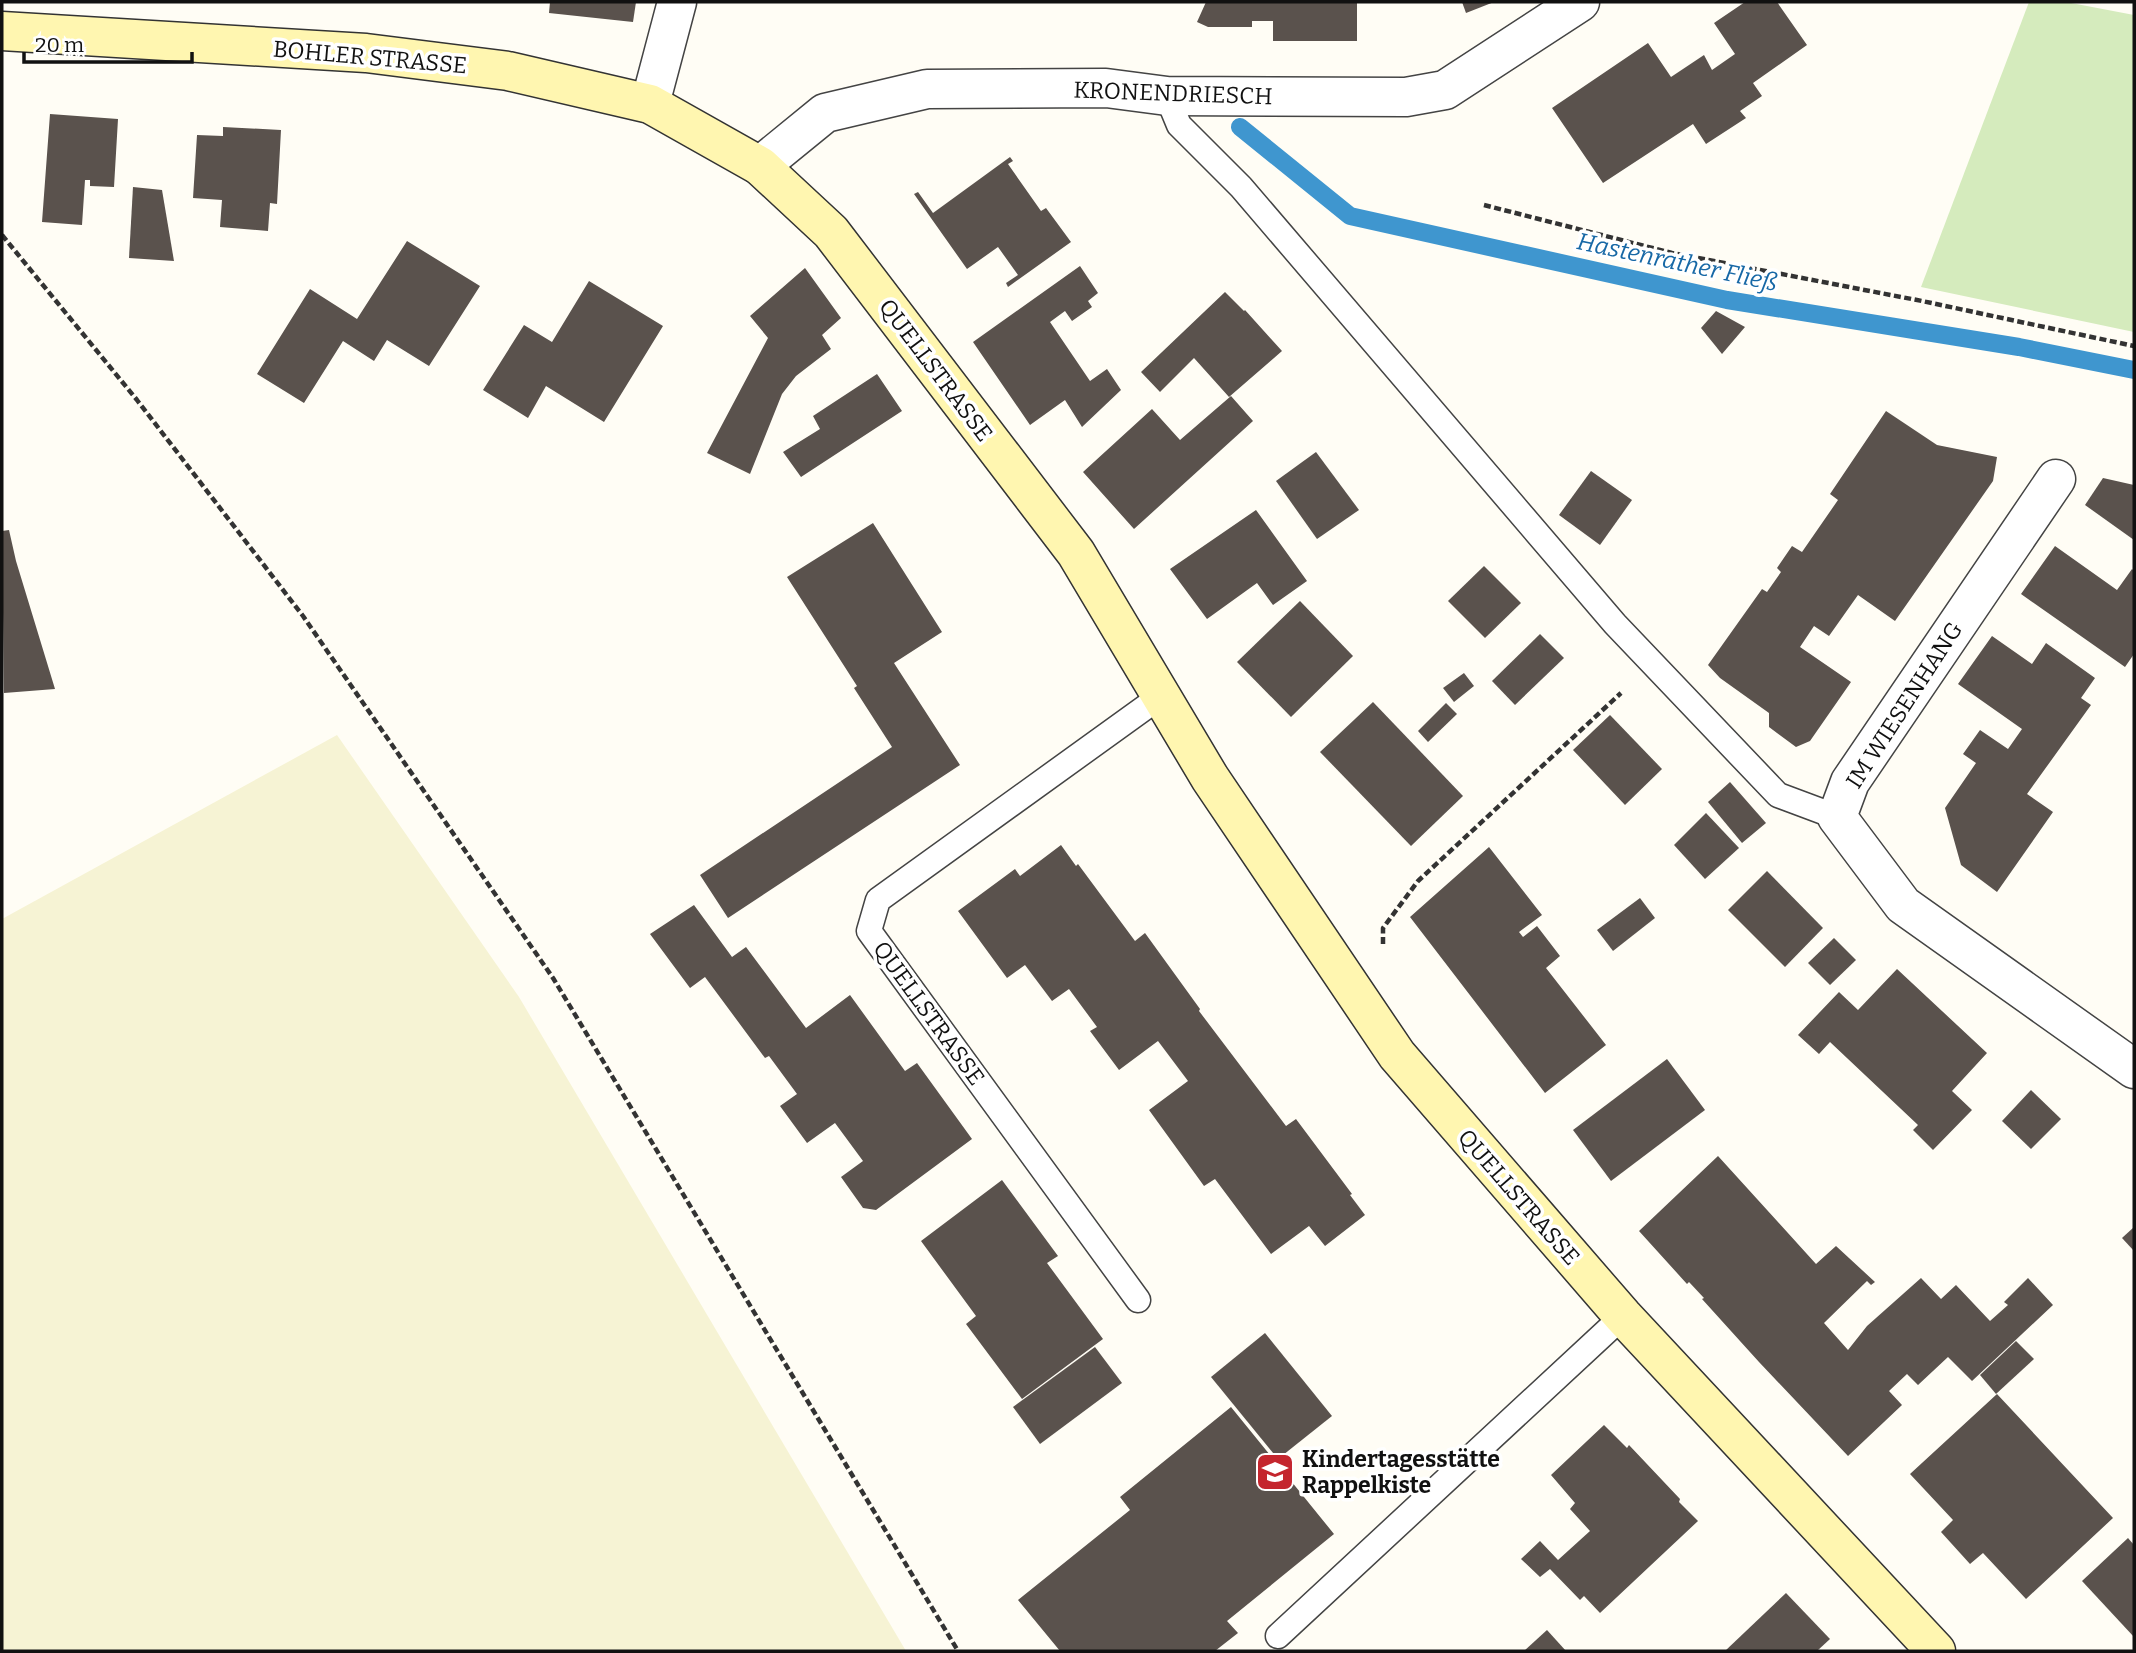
<svg xmlns="http://www.w3.org/2000/svg" width="2136" height="1653" font-family="Bitter,serif">
	<style>
		.farmland { fill: #f6f3d4 }
		.green { fill: #d5ebbd }
		.lines { fill: none; stroke-linecap: round; stroke-linejoin: round }
		.stream { stroke: #3f96cf; stroke-width: 18 }
		.building { fill: #5a524d }
		.lane-casing { stroke: #444; stroke-width: 27 }
		.street-casing { stroke: #444; stroke-width: 41 }
		.secondary-casing { stroke: #333; stroke-width: 41 }
		.path { stroke: #333; stroke-width: 4.5; stroke-dasharray: 7 3.5; stroke-linecap: butt }
		.lane { stroke: #fff; stroke-width: 24 }
		.street { stroke: #fff; stroke-width: 38 }
		.secondary { stroke: #fff6b0; stroke-width: 38 }
		.labels { text-anchor: middle; stroke-width: 7; stroke-linejoin: round; paint-order: stroke }
		.street-label { font-size: 23px; fill: #111; stroke: #fff }
		.poi-label { font-size: 23px; font-weight: bold; fill: #111; stroke: #fff; text-anchor: start }
		.water-label { font-size: 24px; font-style: italic; fill: #1768a6; stroke: #fff }
	</style>
	<rect width="100%" height="100%" fill="#fffdf5"/>
	<path class="farmland" d="M337,735L519,997L906,1651H2V919Z"/>
	<path class="green" d="M2029,2H2066L2134,15V332L1921,287Z"/>
	<g class="lines">
		<path class="stream" d="M1240,127L1350,216L1727,300L2019,347L2134,370"/>
	</g>
	<g class="building">
		<path d="M550,2H636L633,22L549,13Z"/>
		<path d="M1206,2H1357V41H1273V21H1252V27H1208L1197,22Z"/>
		<path d="M1462,2H1494L1466,13Z"/>
		<path d="M1745,2H1777L1807,45L1753,83L1762,96L1740,111L1746,118L1706,144L1693,124L1603,183L1552,108L1648,43L1671,77L1704,55L1712,70L1735,54L1714,23Z"/>
		<path d="M50,114L118,119L114,187L90,186V180H85L82,225L42,222Z"/>
		<path d="M223,127L281,130L277,204L270,203L268,231L220,227L222,200L193,198L197,135L223,136Z"/>
		<path d="M1010,157L1013,161L1008,164L1041,211L1046,208L1071,242L1008,287L1006,283L1018,275L998,247L967,269L914,194L918,192L933,213Z"/>
		<path d="M133,187L162,190L174,261L129,258Z"/>
		<path d="M407,241L480,286L429,366L387,340L374,361L343,341L304,403L257,374L310,289L357,319Z"/>
		<path d="M1080,266L1098,293L1088,301L1092,307L1072,321L1065,311L1050,322L1090,381L1107,369L1121,390L1082,427L1065,400L1030,425L973,342Z"/>
		<path d="M805,268L841,318L822,335L831,349L796,376L782,394L750,474L707,453L768,338L750,316Z"/>
		<path d="M589,281L663,326L604,422L546,386L528,418L483,390L524,325L552,342Z"/>
		<path d="M1225,292L1244,311L1245,310L1282,351L1229,397L1194,358L1160,392L1141,372Z"/>
		<path d="M1716,311L1745,327L1722,354L1701,328Z"/>
		<path d="M877,374L902,411L801,477L783,452L820,429L813,416Z"/>
		<path d="M1231,396L1253,421L1134,529L1083,472L1152,409L1180,440Z"/>
		<path d="M1886,411L1937,445L1997,457L1993,481L1895,621L1858,595L1829,636L1814,626L1800,647L1851,682L1810,741L1796,747L1769,727V713L1720,678L1708,665L1762,589L1767,592L1781,572L1777,568L1792,546L1802,552L1838,500L1830,494Z"/>
		<path d="M1316,452L1359,510L1317,539L1276,481Z"/>
		<path d="M1591,471L1632,500L1600,545L1559,515Z"/>
		<path d="M2103,478L2134,485V540L2085,505Z"/>
		<path d="M1256,510L1307,581L1273,605L1257,583L1207,619L1170,569Z"/>
		<path d="M873,523L942,632L894,663L960,765L728,918L700,875L892,747L854,688L857,686L787,577Z"/>
		<path d="M9,530L16,561L55,689L4,693L2,531Z"/>
		<path d="M2055,546L2117,590L2132,569L2134,571V654L2125,667L2021,594Z"/>
		<path d="M1484,566L1521,603L1485,638L1448,601Z"/>
		<path d="M1300,601L1353,656L1291,717L1237,662Z"/>
		<path d="M1540,634L1564,658L1515,705L1492,681Z"/>
		<path d="M1992,636L2032,664L2046,643L2095,678L2081,698L2091,705L2027,794L2053,812L1997,892L1961,865L1945,808L1976,763L1963,754L1980,730L2008,749L2022,729L1958,684Z"/>
		<path d="M1464,673L1474,686L1454,702L1443,688Z"/>
		<path d="M1373,702L1463,796L1411,846L1320,752Z"/>
		<path d="M1446,703L1457,714L1428,742L1418,731Z"/>
		<path d="M1610,715L1662,769L1625,805L1573,750Z"/>
		<path d="M1730,782L1766,823L1742,843L1708,802Z"/>
		<path d="M1706,813L1739,848L1705,879L1674,845Z"/>
		<path d="M1061,845L1076,866L1078,864L1135,941L1145,933L1200,1009L1199,1011L1286,1126L1296,1119L1352,1194L1350,1195L1365,1215L1325,1246L1309,1226L1271,1254L1215,1179L1204,1186L1149,1110L1188,1081L1158,1041L1119,1070L1090,1031L1097,1027L1069,989L1052,1001L1025,965L1007,978L958,911L1015,869L1020,876Z"/>
		<path d="M1489,847L1542,915L1519,932L1523,937L1537,926L1560,956L1546,968L1606,1045L1545,1093L1410,917Z"/>
		<path d="M1767,871L1823,928L1785,967L1728,910Z"/>
		<path d="M1640,898L1655,918L1613,951L1597,930Z"/>
		<path d="M694,905L732,957L746,947L806,1028L850,995L905,1071L917,1063L972,1139L876,1210L863,1208L841,1177L863,1161L835,1123L807,1143L780,1106L797,1094L769,1056L765,1058L705,977L690,988L650,934Z"/>
		<path d="M1834,938L1856,960L1830,985L1808,963Z"/>
		<path d="M1897,969L1987,1053L1952,1091L1972,1110L1933,1150L1913,1130L1918,1125L1830,1042L1819,1054L1798,1035L1839,992L1858,1010Z"/>
		<path d="M1667,1059L1705,1110L1611,1181L1573,1130Z"/>
		<path d="M2031,1090L2061,1119L2031,1149L2002,1121Z"/>
		<path d="M1718,1156L1816,1264L1836,1246L1875,1282L1871,1285L1867,1281L1824,1323L1848,1350L1867,1326L1921,1278L1941,1299L1956,1285L1990,1321L2008,1305L2004,1302L2028,1278L2053,1305L1972,1381L1948,1357L1918,1385L1907,1374L1889,1391L1902,1405L1848,1456L1759,1362L1702,1299L1704,1298L1689,1282L1687,1284L1639,1231Z"/>
		<path d="M1002,1180L1058,1256L1047,1263L1103,1339L1022,1399L966,1324L976,1316L921,1241Z"/>
		<path d="M2134,1227V1251L2122,1238Z"/>
		<path d="M1265,1333L1332,1416L1278,1459L1211,1377Z"/>
		<path d="M2016,1341L2034,1359L1996,1394L1980,1375Z"/>
		<path d="M1095,1347L1122,1383L1040,1444L1013,1407Z"/>
		<path d="M1997,1394L2113,1518L2026,1599L1983,1553L1970,1564L1941,1532L1953,1520L1910,1474Z"/>
		<path d="M1231,1407L1334,1534L1227,1621L1238,1633L1215,1651H1060L1018,1600L1130,1510L1120,1497Z"/>
		<path d="M1604,1425L1627,1448L1629,1445L1680,1499L1679,1502L1698,1521L1600,1613L1584,1596L1580,1600L1550,1569L1540,1577L1521,1559L1540,1541L1558,1560L1590,1531L1570,1509L1575,1503L1551,1475Z"/>
		<path d="M2128,1538L2134,1545V1637L2082,1581Z"/>
		<path d="M1786,1593L1830,1639L1817,1651H1725Z"/>
		<path d="M1547,1630L1566,1651H1524Z"/>
	</g>
	<g class="lines">
		<defs>
			<g id="lane">
				<path d="M1167,96L1179,125L1241,187L1615,624L1778,795L1837,817"/>
				<path d="M1138,1300L869,931L878,900L1161,696"/>
				<path d="M1278,1636L1623,1316"/>
			</g>
			<g id="street">
				<path d="M650,104L677,2"/>
				<path d="M760,166L825,113L927,89L1106,88L1167,96L1406,97L1445,90L1580,2"/>
				<path d="M2056,479L1850,782L1837,817L1903,905L2134,1069"/>
			</g>
			<path id="secondary" d="M2,31L366,53L508,71L650,104L760,166L831,232L1076,553L1210,778L1397,1055L1623,1316L1936,1651"/>
		</defs>
		<use href="#lane" class="lane-casing"/>
		<use href="#street" class="street-casing"/>
		<use href="#secondary" class="secondary-casing"/>
		<g class="path">
			<path d="M1484,205L1672,253L1922,301L2134,346"/>
			<path d="M2,235L137,400L303,616L553,978L958,1651"/>
			<path d="M1383,944V928L1418,881L1621,693"/>
		</g>
		<use href="#lane" class="lane"/>
		<use href="#street" class="street"/>
		<use href="#secondary" class="secondary"/>
	</g>
	<defs>
		<symbol id="school-square" viewBox="-11 -11 22 22"><rect x="-9" y="-9" width="18" height="18" rx="4" fill="#c4262e" stroke="#fff"/><path d="M0-5L7-2L0 1L-7-2ZM-4 1L0 2.5L4 1V4Q0 6-4 4Z" fill="#fff"/></symbol>
	</defs>
	<g fill-rule="evenodd">
		<use href="#school-square" x="1253" y="1450" width="44" height="44"/>
	</g>
	<g class="labels">
		<g class="street-label">
			<text transform="translate(370 57) rotate(5)" y="8">BOHLER STRASSE</text>
			<text transform="translate(1173 93) rotate(2)" y="8">KRONENDRIESCH</text>
			<text transform="translate(936 370) rotate(53)" y="8">QUELLSTRASSE</text>
			<text transform="translate(1904 705) rotate(-57)" y="8">IM WIESENHANG</text>
			<text transform="translate(929 1013) rotate(54)" y="8">QUELLSTRASSE</text>
			<text transform="translate(1519 1197) rotate(49)" y="8">QUELLSTRASSE</text>
		</g>
		<g class="poi-label">
			<text x="1302" y="1467">Kindertagesstätte<tspan x="1302" dy="26">Rappelkiste</tspan></text>
		</g>
		<g class="water-label">
			<text transform="translate(1677 262) rotate(12)" y="8">Hastenrather Fließ</text>
		</g>
	</g>
	<rect width="2136" height="1653" fill="none" stroke="#111111" stroke-width="7"/>
	<path d="M24 52v10h168v-10" fill="none" stroke="#111111" stroke-width="3.5"/>
	<text x="35" y="52" font-size="21" fill="#111111" stroke="#ffffff" stroke-width="5" paint-order="stroke">20 m</text>
</svg>
